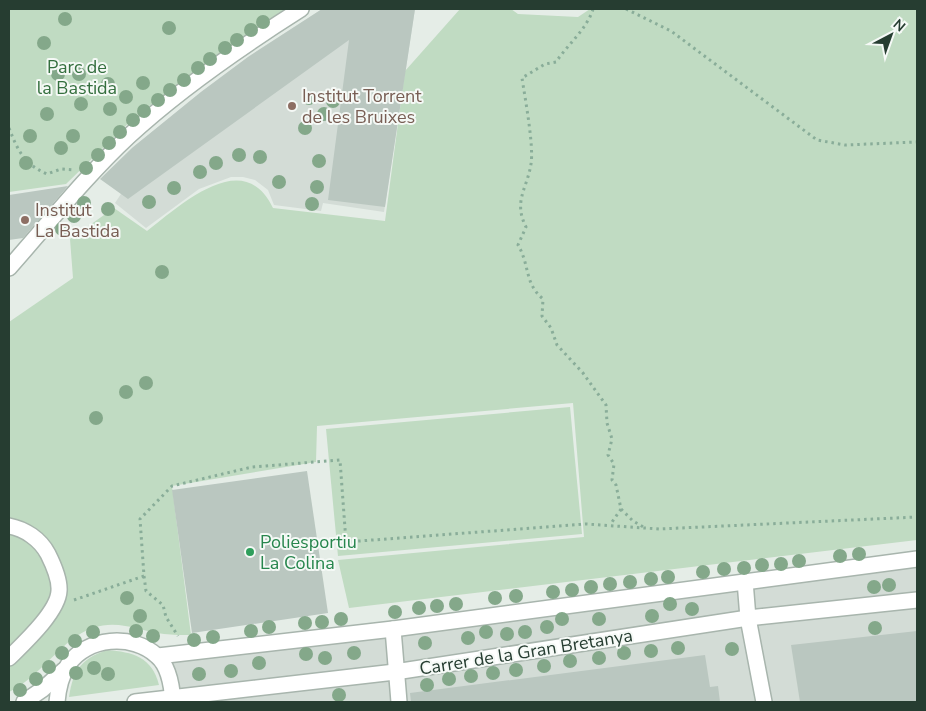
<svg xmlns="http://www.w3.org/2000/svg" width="926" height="711" font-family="'Nunito Sans',sans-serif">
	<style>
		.built { fill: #d3dcd6 }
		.green { fill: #c0dbc2 }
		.building { fill: #bac7c0 }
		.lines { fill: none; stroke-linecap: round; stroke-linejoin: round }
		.minor-casing { stroke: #a8b5ad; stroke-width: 18 }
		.path { stroke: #89ad99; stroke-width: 3; stroke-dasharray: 2.5 4; stroke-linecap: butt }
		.minor { stroke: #fff; stroke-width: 15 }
		.tree { fill: #84a88a }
		.education-dot { fill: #8d6e63; stroke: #f5f9f6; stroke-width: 2 }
		.leisure-dot { fill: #2e9e5b; stroke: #f5f9f6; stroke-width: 2 }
		.labels { text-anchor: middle; stroke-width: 4; stroke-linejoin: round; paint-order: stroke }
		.park-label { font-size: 18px; fill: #346f3e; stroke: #f5f9f6 }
		.education-label { font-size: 18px; fill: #785e54; stroke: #f5f9f6; text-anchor: start }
		.leisure-label { font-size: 18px; fill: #27864d; stroke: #f5f9f6; text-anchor: start }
		.street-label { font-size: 18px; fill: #263d31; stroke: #f5f9f6 }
	</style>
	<rect width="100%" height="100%" fill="#e5ede7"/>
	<g class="built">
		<path d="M322,9H328L331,12L336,9H415L384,212L323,203L321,211L274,205L268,190L255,180L243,177H231L199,189L146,228L115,203L121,194L132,148L201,92L248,57Z"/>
		<path d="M917,565V702H171L169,657Z"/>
	</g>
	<g class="green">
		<path d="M9,9H289L139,113L66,184L9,192Z"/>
		<path d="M460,9H511L518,14L578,17L590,9H917V540L349,608L338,560L584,537L573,403L317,426L316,462L172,486L191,635C182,635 173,635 164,634C140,631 118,619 93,628C63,637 41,677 9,692V322L73,278L70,239L114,208L147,231C181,205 244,146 273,208L385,221L405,71Z"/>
		<path d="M570,407L582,534L338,556L326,429Z"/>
		<path d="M107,650C133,652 152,657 159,685L69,697C73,670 81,659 107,650Z"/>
	</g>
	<g class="building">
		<path d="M322,9H415L385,207L328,200L349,40L128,199L100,179L132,148L201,92L248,57Z"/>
		<path d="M68,186L23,238L9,240V195Z"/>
		<path d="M307,471L328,613L192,633L172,490Z"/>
		<path d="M917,631V702H800L791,645Z"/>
		<path d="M705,655L710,687L718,686L720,702H411L410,693Z"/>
	</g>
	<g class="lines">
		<defs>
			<g id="minor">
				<path d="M9,268C48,224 86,176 129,136C181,88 241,47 301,9"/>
				<path d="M9,526C25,529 40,539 48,554C53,564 60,579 59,591C58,612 23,644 9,658"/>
				<path d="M745,581L748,618L764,702"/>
				<path d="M393,629L399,702"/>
				<path d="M158,656L393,629L917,559"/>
				<path d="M24,702L43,689L64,670"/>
				<path d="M57,702C58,690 61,676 68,665C86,637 133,633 157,656C169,666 172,687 173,702"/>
				<path d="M135,702L395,672L748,618L917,600"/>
			</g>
		</defs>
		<use href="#minor" class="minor-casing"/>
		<g class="path">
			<path d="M593,9C587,29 568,44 556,62L545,64L522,78C525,98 534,146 531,164C527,189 513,201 526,227L518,245C530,265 524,283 543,299L542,316L551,328L557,345L583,373L606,405L607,423L612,439L608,455L614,464L612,480L616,485L621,509L610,525"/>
			<path d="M626,9L671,31L817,140L845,145L917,142"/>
			<path d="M9,128C18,151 24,164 47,174L61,169L75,170"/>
			<path d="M621,509L633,521L645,528"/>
			<path d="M144,576L146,591L163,605L166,617L178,636"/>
			<path d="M74,600L144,576L140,519L172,486L252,467L340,460L346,542L586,524L659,529L917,517"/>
		</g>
		<use href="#minor" class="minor"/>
	</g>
	<g class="tree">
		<circle cx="65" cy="19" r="7"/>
		<circle cx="263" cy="22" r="7"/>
		<circle cx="169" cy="28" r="7"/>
		<circle cx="251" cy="30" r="7"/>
		<circle cx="237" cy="40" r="7"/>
		<circle cx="44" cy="43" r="7"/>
		<circle cx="225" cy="48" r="7"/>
		<circle cx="210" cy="59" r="7"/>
		<circle cx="198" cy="68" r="7"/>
		<circle cx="58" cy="74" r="7"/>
		<circle cx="79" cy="74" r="7"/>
		<circle cx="184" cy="80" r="7"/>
		<circle cx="143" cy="83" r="7"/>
		<circle cx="108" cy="84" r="7"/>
		<circle cx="170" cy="90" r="7"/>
		<circle cx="126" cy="97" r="7"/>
		<circle cx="309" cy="98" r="7"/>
		<circle cx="158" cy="100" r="7"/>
		<circle cx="333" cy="101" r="7"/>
		<circle cx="81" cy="104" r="7"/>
		<circle cx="110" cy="109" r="7"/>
		<circle cx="144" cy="111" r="7"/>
		<circle cx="47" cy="114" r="7"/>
		<circle cx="324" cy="114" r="7"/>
		<circle cx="133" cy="120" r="7"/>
		<circle cx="305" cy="128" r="7"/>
		<circle cx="120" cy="132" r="7"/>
		<circle cx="30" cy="136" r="7"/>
		<circle cx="73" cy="136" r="7"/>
		<circle cx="109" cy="143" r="7"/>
		<circle cx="61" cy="148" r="7"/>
		<circle cx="98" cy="155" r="7"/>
		<circle cx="239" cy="155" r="7"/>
		<circle cx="260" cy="157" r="7"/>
		<circle cx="319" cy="161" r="7"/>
		<circle cx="26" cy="163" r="7"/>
		<circle cx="216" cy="163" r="7"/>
		<circle cx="86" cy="168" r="7"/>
		<circle cx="200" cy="172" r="7"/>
		<circle cx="279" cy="182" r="7"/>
		<circle cx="317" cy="187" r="7"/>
		<circle cx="174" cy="188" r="7"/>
		<circle cx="149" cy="202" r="7"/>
		<circle cx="84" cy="203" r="7"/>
		<circle cx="312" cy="204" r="7"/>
		<circle cx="108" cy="209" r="7"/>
		<circle cx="74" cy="216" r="7"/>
		<circle cx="62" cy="229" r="7"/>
		<circle cx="162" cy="272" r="7"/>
		<circle cx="146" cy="383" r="7"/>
		<circle cx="126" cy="392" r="7"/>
		<circle cx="96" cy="418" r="7"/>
		<circle cx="859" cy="554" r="7"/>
		<circle cx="840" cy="556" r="7"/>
		<circle cx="799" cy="561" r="7"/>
		<circle cx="781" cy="564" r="7"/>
		<circle cx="762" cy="565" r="7"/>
		<circle cx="744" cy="568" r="7"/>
		<circle cx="724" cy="569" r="7"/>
		<circle cx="703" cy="572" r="7"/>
		<circle cx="668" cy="577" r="7"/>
		<circle cx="651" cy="579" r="7"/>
		<circle cx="630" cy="582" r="7"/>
		<circle cx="610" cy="584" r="7"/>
		<circle cx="889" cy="585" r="7"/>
		<circle cx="591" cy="587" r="7"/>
		<circle cx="874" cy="587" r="7"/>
		<circle cx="572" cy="590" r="7"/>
		<circle cx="553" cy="592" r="7"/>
		<circle cx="516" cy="596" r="7"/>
		<circle cx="127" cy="598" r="7"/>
		<circle cx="495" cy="598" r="7"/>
		<circle cx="456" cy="604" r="7"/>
		<circle cx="670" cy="604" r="7"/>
		<circle cx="437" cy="606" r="7"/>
		<circle cx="419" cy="608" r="7"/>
		<circle cx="692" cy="609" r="7"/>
		<circle cx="395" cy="612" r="7"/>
		<circle cx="140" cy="616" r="7"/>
		<circle cx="652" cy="616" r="7"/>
		<circle cx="341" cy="619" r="7"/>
		<circle cx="562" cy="619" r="7"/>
		<circle cx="599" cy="619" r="7"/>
		<circle cx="322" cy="622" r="7"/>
		<circle cx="305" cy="623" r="7"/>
		<circle cx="269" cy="627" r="7"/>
		<circle cx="547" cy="627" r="7"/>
		<circle cx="875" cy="628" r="7"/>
		<circle cx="136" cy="631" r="7"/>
		<circle cx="251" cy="631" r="7"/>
		<circle cx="93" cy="632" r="7"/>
		<circle cx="486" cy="632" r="7"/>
		<circle cx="525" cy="632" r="7"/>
		<circle cx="507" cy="634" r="7"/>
		<circle cx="153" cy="636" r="7"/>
		<circle cx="213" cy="637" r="7"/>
		<circle cx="468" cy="638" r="7"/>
		<circle cx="194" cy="640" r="7"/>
		<circle cx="75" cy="641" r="7"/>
		<circle cx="425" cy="643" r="7"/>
		<circle cx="678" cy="648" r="7"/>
		<circle cx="732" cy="649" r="7"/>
		<circle cx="651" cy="651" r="7"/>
		<circle cx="62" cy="653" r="7"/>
		<circle cx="354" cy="653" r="7"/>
		<circle cx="624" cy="653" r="7"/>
		<circle cx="306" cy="654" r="7"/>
		<circle cx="325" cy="658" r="7"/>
		<circle cx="599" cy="658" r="7"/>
		<circle cx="570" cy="661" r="7"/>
		<circle cx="259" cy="663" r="7"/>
		<circle cx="544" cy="666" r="7"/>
		<circle cx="49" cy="667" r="7"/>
		<circle cx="94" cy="668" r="7"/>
		<circle cx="516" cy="670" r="7"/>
		<circle cx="231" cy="671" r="7"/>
		<circle cx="76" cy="673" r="7"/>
		<circle cx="493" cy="673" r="7"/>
		<circle cx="108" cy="674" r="7"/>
		<circle cx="199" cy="674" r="7"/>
		<circle cx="471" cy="676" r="7"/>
		<circle cx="36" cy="679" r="7"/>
		<circle cx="449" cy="679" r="7"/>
		<circle cx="427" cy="685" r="7"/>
		<circle cx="20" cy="690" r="7"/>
		<circle cx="339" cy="695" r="7"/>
	</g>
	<g class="education-dot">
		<circle cx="292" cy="106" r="5"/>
		<circle cx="25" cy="220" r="5"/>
	</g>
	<circle class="leisure-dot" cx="250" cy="552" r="5"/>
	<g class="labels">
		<g class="park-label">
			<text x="77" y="73">Parc de<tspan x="77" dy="21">la Bastida</tspan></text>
		</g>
		<g class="education-label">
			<text x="302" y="102">Institut Torrent<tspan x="302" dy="21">de les Bruixes</tspan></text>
			<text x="35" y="216">Institut<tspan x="35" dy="21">La Bastida</tspan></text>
		</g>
		<g class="leisure-label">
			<text x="260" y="548">Poliesportiu<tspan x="260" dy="21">La Colina</tspan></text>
		</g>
		<g class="street-label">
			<text transform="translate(526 652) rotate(-9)" y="6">Carrer de la Gran Bretanya</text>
		</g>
	</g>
	<rect width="926" height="711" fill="none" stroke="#263d31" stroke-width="20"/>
	<g transform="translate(891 35) rotate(41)" stroke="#f5f9f6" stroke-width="4" paint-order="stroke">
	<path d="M0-4L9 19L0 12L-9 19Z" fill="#263d31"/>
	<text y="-8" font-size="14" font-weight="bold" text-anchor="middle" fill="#263d31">N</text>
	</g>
</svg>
